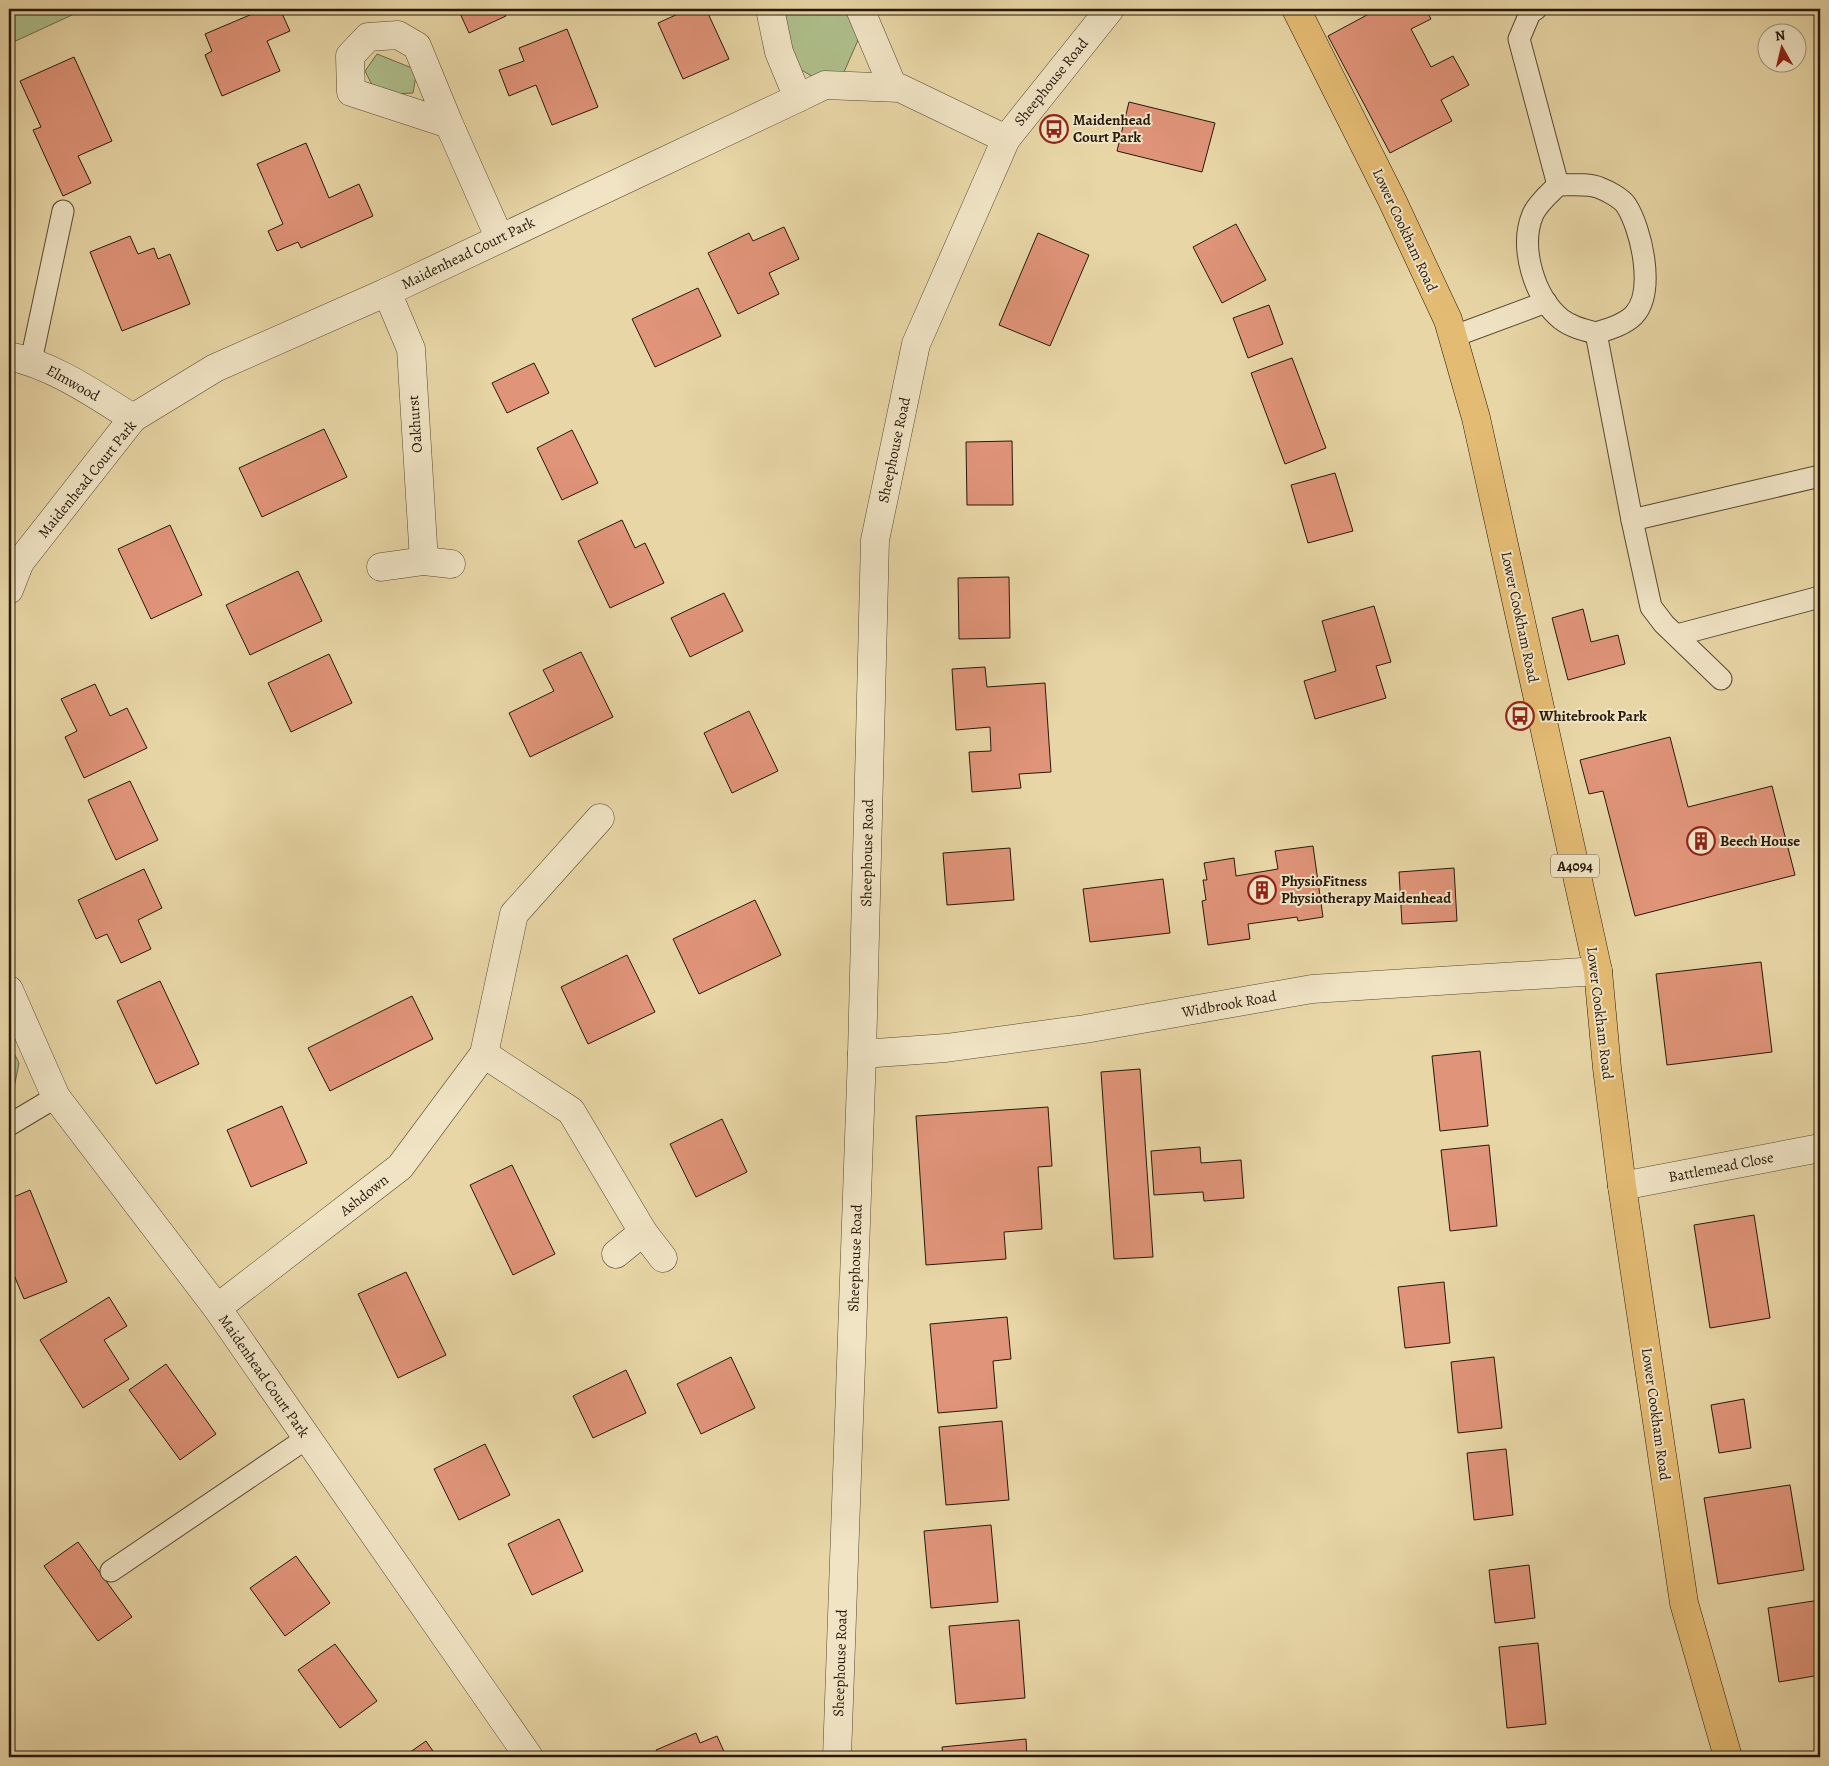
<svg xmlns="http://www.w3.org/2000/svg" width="1829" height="1766" font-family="Alegreya,serif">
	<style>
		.green { fill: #afbf8c; stroke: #6b6c4b }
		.building { fill: #e09479; stroke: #27180a }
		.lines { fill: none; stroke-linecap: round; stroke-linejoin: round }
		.lane-casing { stroke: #574831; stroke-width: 23 }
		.street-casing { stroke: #574831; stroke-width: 29 }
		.primary-casing { stroke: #27180a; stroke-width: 29 }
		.lane { stroke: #f0e4c5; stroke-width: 21 }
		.street { stroke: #f0e4c5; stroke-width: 28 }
		.primary { stroke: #e4bb73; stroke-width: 28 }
		.labels { text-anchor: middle; stroke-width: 4; stroke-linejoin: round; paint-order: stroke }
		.shield { fill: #f0e4c5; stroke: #635542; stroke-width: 1 }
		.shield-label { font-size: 14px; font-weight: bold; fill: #27180a }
		.street-label { font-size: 15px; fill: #27180a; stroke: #f0e4c5 }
		.poi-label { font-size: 15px; font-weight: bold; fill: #27180a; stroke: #f0e4c5; text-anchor: start }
	</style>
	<rect width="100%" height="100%" fill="#e8d6a6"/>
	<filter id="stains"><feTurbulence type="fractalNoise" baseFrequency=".004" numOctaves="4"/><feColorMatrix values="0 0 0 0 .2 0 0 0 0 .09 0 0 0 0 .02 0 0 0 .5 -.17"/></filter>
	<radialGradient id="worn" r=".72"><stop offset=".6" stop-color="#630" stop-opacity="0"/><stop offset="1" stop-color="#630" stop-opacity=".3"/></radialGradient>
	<g class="green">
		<path d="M9,9H85L9,44Z"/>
		<path d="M784,9H854L862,31L844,72L818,80L795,66Z"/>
		<path d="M377,54L417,70L413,93L377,95L365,71Z"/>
		<path d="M9,1043L19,1063L12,1098L9,1101Z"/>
	</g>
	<g class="building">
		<path d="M264,9H280L290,31L267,41L280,71L222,96L205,55L212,51L205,34Z"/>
		<path d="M458,9H502L506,16L469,33Z"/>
		<path d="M689,9H706L729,59L683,79L658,23Z"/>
		<path d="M1378,9H1426L1431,19L1411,29L1431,67L1453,56L1469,85L1441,100L1452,121L1390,153L1328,36Z"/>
		<path d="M567,29L598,107L552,125L536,85L509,96L499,70L524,61L519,48Z"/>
		<path d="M74,57L112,141L78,156L91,183L63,196L33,130L41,127L20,81Z"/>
		<path d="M1129,102L1215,123L1202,172L1117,151Z"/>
		<path d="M306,143L329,198L359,184L373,216L301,248L298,242L277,251L268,231L283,224L257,164Z"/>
		<path d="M1236,224L1266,280L1222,303L1193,247Z"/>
		<path d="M784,227L799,259L769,273L779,294L738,314L708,253L749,233L753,241Z"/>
		<path d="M1038,233L1089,255L1050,346L999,325Z"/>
		<path d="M130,236L138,254L154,248L158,259L170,254L190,304L122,331L90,252Z"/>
		<path d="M698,288L721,336L655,367L632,319Z"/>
		<path d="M1269,305L1283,344L1248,358L1233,318Z"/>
		<path d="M1292,358L1326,448L1285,464L1251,373Z"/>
		<path d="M534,363L549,393L507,413L492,383Z"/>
		<path d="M324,429L347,477L262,517L239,468Z"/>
		<path d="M572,430L598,483L562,500L537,448Z"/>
		<path d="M1012,441L1013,505H967L966,442Z"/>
		<path d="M1335,473L1353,531L1308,543L1291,485Z"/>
		<path d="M622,520L635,548L645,543L664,583L610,608L578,541Z"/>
		<path d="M170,525L202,595L151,619L118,549Z"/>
		<path d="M298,571L322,621L250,655L226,605Z"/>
		<path d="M1009,577L1010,638L959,639L958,578Z"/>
		<path d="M724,593L743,631L690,657L671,618Z"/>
		<path d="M1374,606L1391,662L1376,666L1386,698L1315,719L1304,681L1336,671L1322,621Z"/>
		<path d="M1583,609L1591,642L1618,635L1625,664L1568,680L1552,618Z"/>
		<path d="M581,652L613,717L530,757L509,713L554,691L543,670Z"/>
		<path d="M329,654L352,703L291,732L268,683Z"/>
		<path d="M985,667L987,687L1045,683L1051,772L1019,774L1021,788L972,792L969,752L991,751L990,727L956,730L952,669Z"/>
		<path d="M95,684L110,716L127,708L147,748L84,778L65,737L77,731L61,699Z"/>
		<path d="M749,711L778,771L732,793L704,733Z"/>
		<path d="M1670,737L1688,807L1772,786L1795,875L1635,916L1603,791L1589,794L1580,760Z"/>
		<path d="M130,781L158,840L116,860L88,800Z"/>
		<path d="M1313,846L1323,917L1298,921L1297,917L1248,924L1250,939L1208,945L1202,901L1206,900L1203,880H1207L1204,863L1234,858L1236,876L1278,869L1275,851Z"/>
		<path d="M1010,848L1014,900L947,905L943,853Z"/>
		<path d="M1454,868L1457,921L1402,924L1399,872Z"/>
		<path d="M144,869L162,908L138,920L151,949L121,963L107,934L96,939L78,900Z"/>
		<path d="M1163,879L1170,933L1090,942L1083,889Z"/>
		<path d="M755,900L781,955L699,994L673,939Z"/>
		<path d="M627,955L655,1012L588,1044L561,987Z"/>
		<path d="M1761,962L1772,1052L1667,1065L1656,974Z"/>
		<path d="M160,981L199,1064L156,1084L117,1001Z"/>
		<path d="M412,996L433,1039L330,1091L308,1048Z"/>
		<path d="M1480,1051L1488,1126L1440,1131L1432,1056Z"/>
		<path d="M1140,1069L1153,1257L1114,1259L1101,1072Z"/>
		<path d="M282,1106L307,1163L251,1187L227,1130Z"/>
		<path d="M1048,1107L1052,1166L1038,1167L1042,1229L1004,1232L1006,1259L926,1265L916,1116Z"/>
		<path d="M722,1119L747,1172L696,1197L670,1144Z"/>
		<path d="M1489,1145L1497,1226L1450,1231L1441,1150Z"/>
		<path d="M1200,1147L1201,1163L1241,1160L1244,1198L1204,1201L1203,1192L1154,1195L1151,1151Z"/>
		<path d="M512,1165L555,1254L513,1275L470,1185Z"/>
		<path d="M30,1190L67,1282L24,1299L9,1263V1199Z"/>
		<path d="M1754,1215L1770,1318L1710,1328L1694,1225Z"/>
		<path d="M406,1272L446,1355L398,1378L358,1294Z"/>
		<path d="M1444,1282L1450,1343L1405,1348L1398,1287Z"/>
		<path d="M109,1297L127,1326L104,1340L129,1379L83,1408L40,1340Z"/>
		<path d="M1007,1317L1011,1359L993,1361L997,1408L938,1413L930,1324Z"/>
		<path d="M731,1357L755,1408L701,1434L677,1384Z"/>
		<path d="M1494,1357L1502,1428L1458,1433L1451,1362Z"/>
		<path d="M166,1364L216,1434L180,1460L129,1390Z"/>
		<path d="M626,1370L646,1413L593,1438L573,1396Z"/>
		<path d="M1744,1399L1751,1448L1719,1453L1711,1405Z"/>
		<path d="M1002,1421L1009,1500L946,1505L939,1427Z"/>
		<path d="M485,1444L510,1495L459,1520L434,1469Z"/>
		<path d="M1506,1449L1513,1515L1474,1520L1467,1453Z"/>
		<path d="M1790,1485L1804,1570L1718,1584L1704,1498Z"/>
		<path d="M559,1519L583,1571L532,1595L508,1544Z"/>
		<path d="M991,1525L998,1602L931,1608L924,1531Z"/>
		<path d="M78,1542L132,1617L98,1641L44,1566Z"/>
		<path d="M296,1556L330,1603L285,1636L250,1588Z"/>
		<path d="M1529,1565L1535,1618L1495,1623L1489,1570Z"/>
		<path d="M1820,1600V1675L1779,1682L1768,1608Z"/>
		<path d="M1019,1620L1025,1698L956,1704L949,1626Z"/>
		<path d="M1538,1643L1546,1724L1507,1728L1499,1647Z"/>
		<path d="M335,1644L377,1701L340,1728L298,1670Z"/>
		<path d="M696,1733L700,1743L717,1736L726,1756L659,1757L656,1750Z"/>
		<path d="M1026,1739L1027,1757H943L942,1747Z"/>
		<path d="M426,1741L437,1757H403Z"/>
		<path d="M1820,1750V1757H1807L1806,1754Z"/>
	</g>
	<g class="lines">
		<defs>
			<g id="lane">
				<path d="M1536,9L1530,13L1519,39L1558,185"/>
				<path d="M1558,185C1570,185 1589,183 1600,188C1608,191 1621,198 1626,205C1641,228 1656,291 1634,315C1624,325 1609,329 1596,333C1584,330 1571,327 1561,319C1534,297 1519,247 1533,214C1538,203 1550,193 1558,185Z"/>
				<path d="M1596,333L1632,520L1820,476"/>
				<path d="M1452,337L1546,302"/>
				<path d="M31,361L63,211"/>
				<path d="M1632,520L1651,607L1664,624L1721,679"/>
				<path d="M1677,635L1820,597"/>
				<path d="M9,1125L56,1097"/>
				<path d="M111,1571L307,1438"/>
			</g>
			<g id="street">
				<path d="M770,9L779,52L798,98"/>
				<path d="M860,9L893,87"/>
				<path d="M449,124L417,46L398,35L368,37L350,56L351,92L449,124L499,237"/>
				<path d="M387,292L411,349L424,561"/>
				<path d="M9,356C55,366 94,394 133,418"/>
				<path d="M381,567L424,561L451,564"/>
				<path d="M9,590L20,562L133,418L215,368L387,292L798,98L825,85L900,88L1006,139"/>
				<path d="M9,990L56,1097L217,1308L529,1757"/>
				<path d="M484,1054L571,1111L643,1232L616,1254"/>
				<path d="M862,1054L946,1048L1085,1029L1312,989L1598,971"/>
				<path d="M1622,1186L1820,1148"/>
				<path d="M643,1232L663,1258"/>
				<path d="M217,1308L400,1167L484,1054L514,914L600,818"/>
				<path d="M837,1757L862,1054L875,540L916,344L1006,139L1110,9"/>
			</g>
			<path id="primary" d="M1296,9L1392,200L1448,320L1476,418L1598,971L1607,1068L1622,1186L1684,1603L1728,1757"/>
		</defs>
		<use href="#lane" class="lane-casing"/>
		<use href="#street" class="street-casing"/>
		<use href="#primary" class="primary-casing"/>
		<use href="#lane" class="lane"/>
		<use href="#street" class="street"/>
		<use href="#primary" class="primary"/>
	</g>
	<defs>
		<symbol id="bus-ring" viewBox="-11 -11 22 22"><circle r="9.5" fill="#f0e4c5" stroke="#8f2418" stroke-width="1.5"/><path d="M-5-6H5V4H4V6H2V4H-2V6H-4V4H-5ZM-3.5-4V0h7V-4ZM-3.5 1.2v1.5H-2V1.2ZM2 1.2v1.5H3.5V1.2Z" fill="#8f2418"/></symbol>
		<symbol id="building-ring" viewBox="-11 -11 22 22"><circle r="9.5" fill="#f0e4c5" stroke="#8f2418" stroke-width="1.5"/><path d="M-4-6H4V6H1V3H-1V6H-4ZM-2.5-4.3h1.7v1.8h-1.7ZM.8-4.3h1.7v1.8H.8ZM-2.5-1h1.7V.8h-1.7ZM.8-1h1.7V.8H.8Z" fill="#8f2418"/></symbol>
	</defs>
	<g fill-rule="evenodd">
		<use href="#bus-ring" x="1038" y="113" width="32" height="32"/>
		<use href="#bus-ring" x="1504" y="700" width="32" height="32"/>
		<use href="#building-ring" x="1685" y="825" width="32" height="32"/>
		<use href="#building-ring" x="1246" y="874" width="32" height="32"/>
	</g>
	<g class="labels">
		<rect class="shield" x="1551" y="854.5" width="48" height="23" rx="4"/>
		<g class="shield-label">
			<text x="1575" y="871">A4094</text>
		</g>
		<g class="street-label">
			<text transform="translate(1051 82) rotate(-51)" y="5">Sheephouse Road</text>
			<text transform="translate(1405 230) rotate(65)" y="5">Lower Cookham Road</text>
			<text transform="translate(468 253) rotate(-26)" y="5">Maidenhead Court Park</text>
			<text transform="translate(73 383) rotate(29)" y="5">Elmwood</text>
			<text transform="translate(415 424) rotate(-94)" y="5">Oakhurst</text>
			<text transform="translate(894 450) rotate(-78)" y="5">Sheephouse Road</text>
			<text transform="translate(87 479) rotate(-51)" y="5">Maidenhead Court Park</text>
			<text transform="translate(1520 617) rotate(78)" y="5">Lower Cookham Road</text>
			<text transform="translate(867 853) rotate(-89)" y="5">Sheephouse Road</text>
			<text transform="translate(1229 1004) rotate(-10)" y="5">Widbrook Road</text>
			<text transform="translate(1600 1013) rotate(83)" y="5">Lower Cookham Road</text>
			<text transform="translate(1721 1167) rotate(-11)" y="5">Battlemead Close</text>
			<text transform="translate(364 1195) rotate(-38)" y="5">Ashdown</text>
			<text transform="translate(855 1258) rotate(-88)" y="5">Sheephouse Road</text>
			<text transform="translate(264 1376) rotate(55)" y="5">Maidenhead Court Park</text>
			<text transform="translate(1656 1414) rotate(82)" y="5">Lower Cookham Road</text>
			<text transform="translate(840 1663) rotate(-88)" y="5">Sheephouse Road</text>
		</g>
		<g class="poi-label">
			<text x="1073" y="125">Maidenhead<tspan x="1073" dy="17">Court Park</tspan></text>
			<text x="1539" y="721">Whitebrook Park</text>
			<text x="1720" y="846">Beech House</text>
			<text x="1281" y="886">PhysioFitness<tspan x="1281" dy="17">Physiotherapy Maidenhead</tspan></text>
		</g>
	</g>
	<rect width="1829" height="1766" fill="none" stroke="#e8d6a6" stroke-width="30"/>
	<rect x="10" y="10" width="1809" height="1746" fill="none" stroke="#27180a" stroke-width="2.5"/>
	<rect x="15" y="15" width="1799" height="1736" fill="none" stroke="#27180a"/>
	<g transform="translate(1782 48) rotate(352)"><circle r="24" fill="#f0e4c5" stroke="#a0927a"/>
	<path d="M0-4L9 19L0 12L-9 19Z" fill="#8f2418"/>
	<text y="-8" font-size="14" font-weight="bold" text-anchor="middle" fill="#27180a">N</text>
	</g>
	<rect width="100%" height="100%" filter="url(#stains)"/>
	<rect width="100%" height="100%" fill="url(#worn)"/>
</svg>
